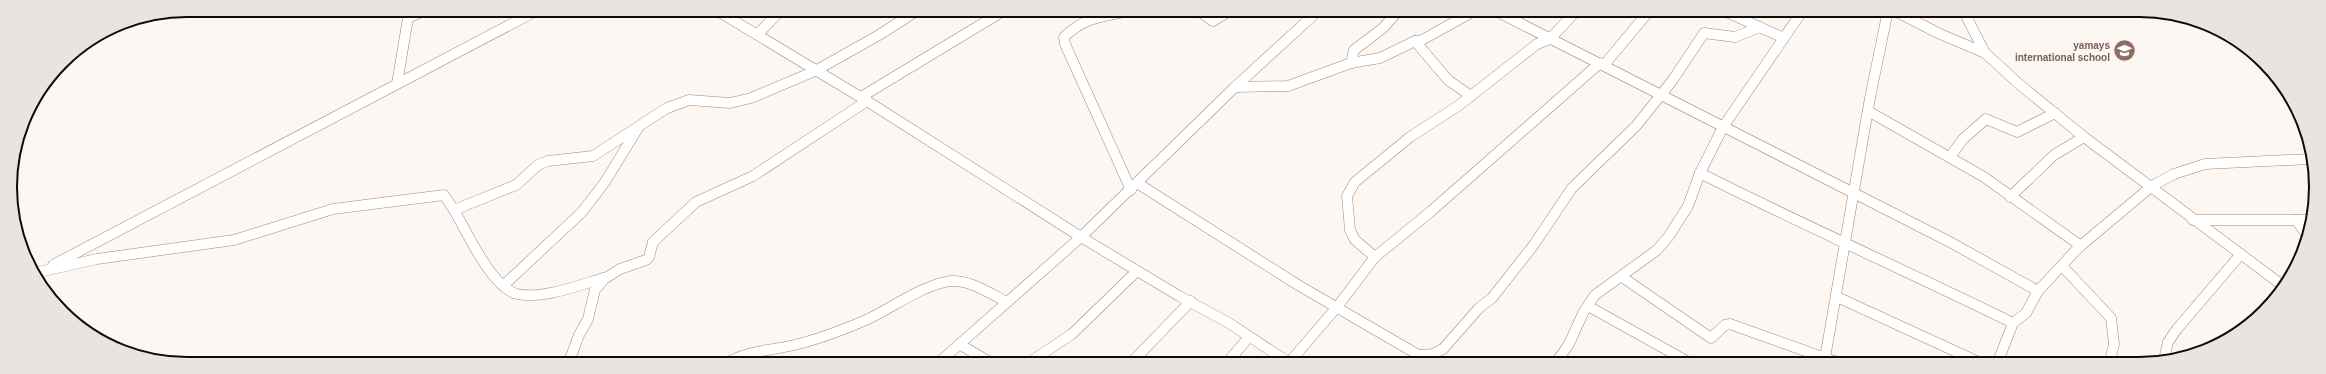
<svg xmlns="http://www.w3.org/2000/svg" width="2326" height="374" font-family="Arial,sans-serif">
	<style>
		.lines { fill: none; stroke-linecap: round; stroke-linejoin: round }
		.minor-casing { stroke: #a48774; stroke-width: 11 }
		.minor { stroke: #fff; stroke-width: 10 }
		.labels { text-anchor: middle; stroke-width: 3; stroke-linejoin: round; paint-order: stroke }
		.education-label { font-size: 10px; font-weight: bold; fill: #785e54; stroke: #fdf7f3; text-anchor: end }
		.rim { fill: none; stroke: #140a04; stroke-width: 2 }
	</style>
	<rect width="100%" height="100%" fill="#fdf7f3"/>
	<g class="lines">
		<defs>
			<g id="minor">
				<path d="M716,10L867,101L1081,237L1179,296L1229,323L1291,364"/>
				<path d="M1197,10L1213,21L1231,10"/>
				<path d="M1494,10L1950,242L2038,291"/>
				<path d="M1722,10L1784,38"/>
				<path d="M1893,10L1940,34L1985,53"/>
				<path d="M1963,10L1985,53L2019,84L2084,137L2282,285"/>
				<path d="M758,34L781,10"/>
				<path d="M1415,41L1448,80L1471,96"/>
				<path d="M1351,63L1354,50L1383,28L1399,10"/>
				<path d="M1604,65L1650,10"/>
				<path d="M397,84L408,18L426,10"/>
				<path d="M1235,87L1288,86L1351,63L1380,58L1415,41L1422,40L1476,10"/>
				<path d="M861,97L1005,10"/>
				<path d="M1868,111L1984,177L2081,246"/>
				<path d="M1950,157L1963,139L1986,119L2017,132L2055,113"/>
				<path d="M1700,173C1803,225 1909,272 2013,323"/>
				<path d="M1137,183L1298,285L1434,364"/>
				<path d="M1131,190L1065,44L1064,37C1087,15 1105,17 1134,10"/>
				<path d="M2010,197L2054,155L2084,137"/>
				<path d="M454,210C467,232 492,288 517,294C543,300 582,284 607,277"/>
				<path d="M2193,220H2311"/>
				<path d="M2296,220L2307,235"/>
				<path d="M1375,257L1355,240L1350,230L1347,196L1355,182L1410,137L1458,106L1537,44L1550,39L1577,10"/>
				<path d="M53,265L538,10"/>
				<path d="M2062,266L2111,318L2114,344L2110,361L2120,364"/>
				<path d="M39,272L97,259L234,240L333,209L444,195L454,210L516,185L538,165L548,161L593,156L667,108L689,100L730,103L751,98L815,71L879,35L918,10"/>
				<path d="M1622,277L1711,338L1725,325L1730,324L1842,364"/>
				<path d="M504,285L582,212L605,182L638,128"/>
				<path d="M1837,297L1983,364"/>
				<path d="M1588,306L1692,364"/>
				<path d="M959,344L993,364"/>
				<path d="M1419,355L1433,354L1443,349L1479,308L1492,298L1533,246L1572,188L1636,126L1672,81L1704,33L1735,37L1760,27"/>
				<path d="M2164,360L2168,342L2177,329L2241,254"/>
				<path d="M568,364L579,335L588,319L595,290L604,279L620,269L646,260L649,257L653,242L696,202L753,176L867,101"/>
				<path d="M725,364C747,350 770,351 794,345C816,340 845,329 866,320C892,308 916,289 945,282C966,277 989,293 1007,302"/>
				<path d="M937,364L1081,237L1235,87L1319,10"/>
				<path d="M1027,364L1072,334L1137,271"/>
				<path d="M1130,364L1191,301"/>
				<path d="M1226,364L1249,337"/>
				<path d="M1288,364L1337,307L1375,257L1429,213L1600,63"/>
				<path d="M1555,364L1569,344L1584,311L1595,295L1657,250L1669,236L1688,206L1700,173L1723,127L1803,10"/>
				<path d="M1824,364L1870,98L1888,10"/>
				<path d="M1997,364L2013,323L2026,313L2038,291L2078,248L2152,186L2174,174L2205,164L2310,159"/>
			</g>
		</defs>
		<use href="#minor" class="minor-casing"/>
		<use href="#minor" class="minor"/>
	</g>
	<defs>
		<symbol id="school-disc" viewBox="-11 -11 22 22"><circle r="9.5" fill="#8d6e63" stroke="#fdf7f3"/><path d="M0-5L7-2L0 1L-7-2ZM-4 1L0 2.5L4 1V4Q0 6-4 4Z" fill="#fff"/></symbol>
	</defs>
	<g fill-rule="evenodd">
		<use href="#school-disc" x="2112" y="38" width="25" height="25"/>
	</g>
	<g class="labels">
		<g class="education-label">
			<text x="2110" y="49">yamays<tspan x="2110" dy="12">international school</tspan></text>
		</g>
	</g>
	<path d="M0 0H2326V374H0ZM187 17H2139A170 170 0 0 1 2309 187V187A170 170 0 0 1 2139 357H187A170 170 0 0 1 17 187V187A170 170 0 0 1 187 17Z" fill="#eae4e0" fill-rule="evenodd"/>
	<path class="rim" d="M187 17H2139A170 170 0 0 1 2309 187V187A170 170 0 0 1 2139 357H187A170 170 0 0 1 17 187V187A170 170 0 0 1 187 17Z"/>
</svg>
